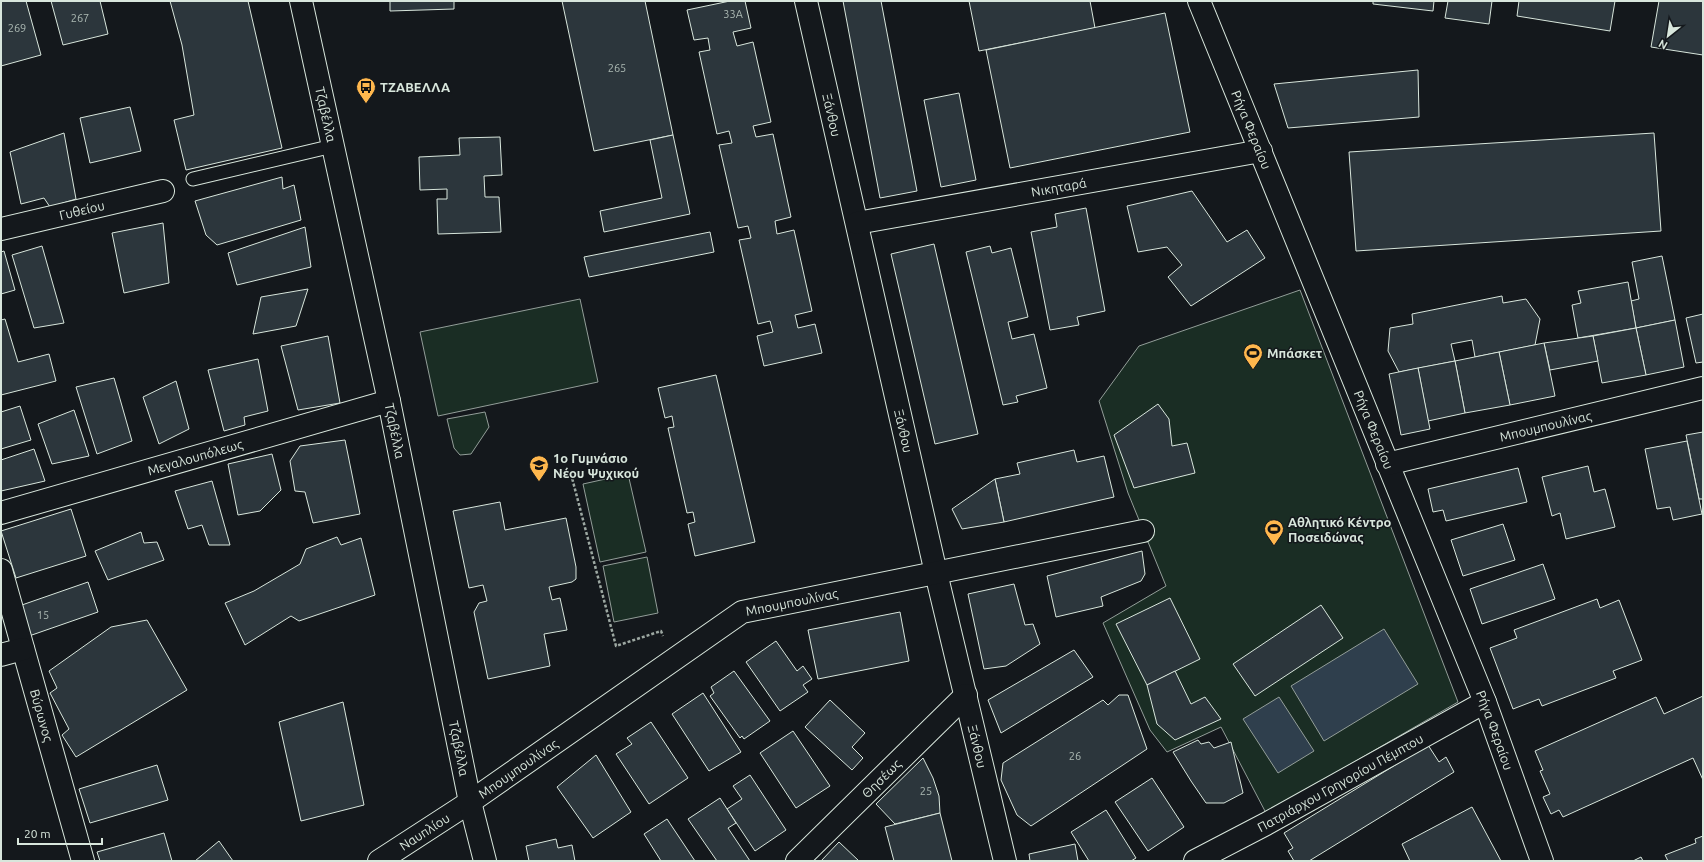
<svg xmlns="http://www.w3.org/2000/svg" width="1704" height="862" font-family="Ubuntu,sans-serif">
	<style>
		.green { fill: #1a2d24; stroke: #939e99 }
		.water { fill: #2f3f4d; stroke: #939e99 }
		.building { fill: #2c363c; stroke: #d8e6dc }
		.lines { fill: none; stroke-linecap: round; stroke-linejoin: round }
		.lane-casing { stroke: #d8e6dc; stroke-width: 15 }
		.street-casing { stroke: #d8e6dc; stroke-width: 24 }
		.secondary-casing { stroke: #d8e6dc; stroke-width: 24 }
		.path { stroke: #9da8a2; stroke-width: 2.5; stroke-dasharray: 3 2; stroke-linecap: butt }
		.lane { stroke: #14181c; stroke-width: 13 }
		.street { stroke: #14181c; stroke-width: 22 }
		.secondary { stroke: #14181c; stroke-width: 22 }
		.labels { text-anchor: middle; stroke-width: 3; stroke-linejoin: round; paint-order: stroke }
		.number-label { font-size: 11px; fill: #adbab4 }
		.poi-label { font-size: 13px; font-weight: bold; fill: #d8e6dc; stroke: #14181c; text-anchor: start }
		.street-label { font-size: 13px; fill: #d8e6dc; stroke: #14181c }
	</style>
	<rect width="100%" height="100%" fill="#14181c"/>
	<g class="green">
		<path d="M1300,290L1458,702L1266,813L1221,727L1167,752L1150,730L1103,623L1166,586L1128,493L1099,401L1139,346Z"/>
		<path d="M580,299L598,382L438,416L420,332Z"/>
		<path d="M485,412L489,427L471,454L460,455L454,448L447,419Z"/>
		<path d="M628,474L646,552L600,562L583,484Z"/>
		<path d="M647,557L658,613L614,622L603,566Z"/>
	</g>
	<g class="water">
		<path d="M1384,629L1418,684L1324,741L1291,686Z"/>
		<path d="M1279,697L1314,751L1278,773L1243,719Z"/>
	</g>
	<g class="building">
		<path d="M1,1H26L41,55L1,66Z"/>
		<path d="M51,1H100L108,34L63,45Z"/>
		<path d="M170,1H248L282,148L186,170L174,120L194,115L182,45Z"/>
		<path d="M390,1H454V9L390,11Z"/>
		<path d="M562,1H645L673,135L594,151Z"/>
		<path d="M730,1H745L751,28L733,32L737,46L753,42L771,122L753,126L756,137L773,134L791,217L775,221L777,234L794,230L812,311L795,315L798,328L815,324L822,353L764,366L757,336L773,332L770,321L758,324L739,240L751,238L748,226L738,228L719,145L732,143L729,131L717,134L699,52L710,50L708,38L694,40L687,10Z"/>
		<path d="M843,1H881L917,191L880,198Z"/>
		<path d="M969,1H1090L1095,28L979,51Z"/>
		<path d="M1373,1H1434L1433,11L1373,4Z"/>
		<path d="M1448,1H1492L1489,24L1445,18Z"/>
		<path d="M1519,1H1615L1610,31L1517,16Z"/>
		<path d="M1659,1H1703V55L1651,47Z"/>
		<path d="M1165,13L1190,132L1010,168L986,50Z"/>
		<path d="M1418,70L1419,117L1288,128L1274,84Z"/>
		<path d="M959,93L976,180L941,187L924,100Z"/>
		<path d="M130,107L141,151L90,163L80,118Z"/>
		<path d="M64,133L76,199L50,207L44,198L21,204L10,152Z"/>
		<path d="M1654,133L1661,231L1356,251L1349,152Z"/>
		<path d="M673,135L690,214L604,232L600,211L662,198L650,140Z"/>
		<path d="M500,137L502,175L484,176L485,197H499L501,232L438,234L437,199H447V189L420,190L419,157L460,155L459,138Z"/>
		<path d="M282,177L283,189L294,185L301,220L217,245L206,235L195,201Z"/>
		<path d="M1192,191L1227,242L1247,230L1265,258L1191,306L1168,277L1182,265L1167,247L1138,252L1127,206Z"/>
		<path d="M1086,208L1105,311L1077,317L1079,325L1050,330L1031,232L1057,227L1055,214Z"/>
		<path d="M163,223L169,283L124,293L112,233Z"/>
		<path d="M305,227L311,267L237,285L228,253Z"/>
		<path d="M710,232L714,252L589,277L584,257Z"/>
		<path d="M934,244L978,434L935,444L891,254Z"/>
		<path d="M42,246L64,323L34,328L12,255Z"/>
		<path d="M990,246L992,253L1011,248L1028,317L1008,322L1012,339L1034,334L1047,388L1016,396L1018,402L1003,405L966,252Z"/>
		<path d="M4,251L15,290L1,294V252Z"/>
		<path d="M1662,256L1675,320L1636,328L1631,301L1639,299L1632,262Z"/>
		<path d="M1628,282L1636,328L1578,338L1572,305L1581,303L1578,291Z"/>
		<path d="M308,289L296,326L253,334L261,297Z"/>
		<path d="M1502,296L1503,303L1526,299L1540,319L1535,345L1475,357L1472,340L1451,344L1455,361L1399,372L1388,351L1390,328L1413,324L1412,314Z"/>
		<path d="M1703,314V362L1696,363L1686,318Z"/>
		<path d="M5,319L18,362L49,354L56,381L1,395V320Z"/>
		<path d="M1675,320L1684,367L1646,375L1636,328Z"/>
		<path d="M1636,328L1646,375L1602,383L1593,336Z"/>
		<path d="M328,336L340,403L298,410L281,346Z"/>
		<path d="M1593,336L1598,361L1550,370L1544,343Z"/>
		<path d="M1544,343L1555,396L1510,405L1499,352Z"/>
		<path d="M1499,352L1510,405L1465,413L1455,361Z"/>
		<path d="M258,359L268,411L244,417L245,425L224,431L208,370Z"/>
		<path d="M1455,361L1465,413L1428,421L1418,368Z"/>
		<path d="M1418,368L1430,429L1401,435L1389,374Z"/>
		<path d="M716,375L755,542L695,556L688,524L695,522L693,512L687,513L668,428L674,427L672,416L665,418L658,388Z"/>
		<path d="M114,378L132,441L97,454L76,387Z"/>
		<path d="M176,381L189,429L159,444L143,397Z"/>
		<path d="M1158,404L1169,419L1172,446L1187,443L1195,473L1134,488L1114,435Z"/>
		<path d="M20,406L31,440L1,449V412Z"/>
		<path d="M74,410L89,456L52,464L38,424Z"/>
		<path d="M1703,432V499H1699L1686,435Z"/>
		<path d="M345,440L360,514L313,523L305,492L295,491L290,461L300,446Z"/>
		<path d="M1687,441L1702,514L1673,520L1670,507L1657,509L1645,449Z"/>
		<path d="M34,449L45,481L1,491V460Z"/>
		<path d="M1074,450L1077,462L1104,456L1114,497L1004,522L995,479L1020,474L1017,463Z"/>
		<path d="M272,454L281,490L260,511L238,515L228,464Z"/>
		<path d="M1588,466L1594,492L1605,489L1615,527L1566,539L1560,513L1552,516L1542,477Z"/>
		<path d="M1518,468L1527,502L1446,521L1443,510L1433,512L1428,489Z"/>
		<path d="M995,479L1004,522L962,529L952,509Z"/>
		<path d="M212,481L230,545H209L202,525L188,529L175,491Z"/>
		<path d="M500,502L505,530L566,518L576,567V579L572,582L549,587L552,600L560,598L567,630L544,634L550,666L488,679L474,612L479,603L487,601L483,585L469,588L453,511Z"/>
		<path d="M71,509L86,556L16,578L1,531Z"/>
		<path d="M1503,524L1515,560L1463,576L1451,540Z"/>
		<path d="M141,532L144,543L157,542L164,560L108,580L95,551Z"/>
		<path d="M337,537L341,545L361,538L375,595L299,621L291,616L245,645L225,603L254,591L300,564L306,549Z"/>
		<path d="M1142,551L1145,574L1141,581L1101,597L1103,606L1056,617L1047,576Z"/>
		<path d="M1543,564L1555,599L1482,624L1470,589Z"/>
		<path d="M88,582L98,612L29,636L19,606Z"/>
		<path d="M1014,584L1025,625L1033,624L1040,644L1006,666L984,669L968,594Z"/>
		<path d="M1170,598L1200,659L1147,685L1116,624Z"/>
		<path d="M1597,599L1600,608L1619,600L1642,660L1613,671L1616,678L1542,706L1539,699L1513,709L1490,648L1517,638L1514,630Z"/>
		<path d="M1321,605L1343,638L1255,696L1233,664Z"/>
		<path d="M900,612L909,661L818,679L808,630Z"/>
		<path d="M147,620L187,690L76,757L62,735L69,729L50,693L57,688L49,671L111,627Z"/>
		<path d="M776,641L797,671L803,666L812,679L803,685L808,692L780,711L746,662Z"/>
		<path d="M1074,650L1093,677L1001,733L988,700Z"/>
		<path d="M734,671L770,721L744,739L742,736L740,738L710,696L714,693L711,687Z"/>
		<path d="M1175,671L1191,704L1205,697L1221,719L1175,740L1157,724L1147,685Z"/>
		<path d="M703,693L741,752L709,771L672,714Z"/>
		<path d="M1119,695H1128L1147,749L1031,826L1017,815L1001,780L1003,763L1103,700L1108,705Z"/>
		<path d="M1703,696V780L1693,758L1563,817L1559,810L1551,814L1543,797L1550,794L1540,771L1543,770L1535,751L1656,697L1664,714Z"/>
		<path d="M830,700L865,733L852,747L863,758L852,770L805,727Z"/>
		<path d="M343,702L364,805L301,821L279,722Z"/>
		<path d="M651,722L688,778L649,804L616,754L632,744L627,738Z"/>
		<path d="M793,731L830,786L796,808L760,753Z"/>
		<path d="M1198,740L1201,744L1209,742L1214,748L1231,742L1243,793L1224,803H1206L1191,781L1173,752Z"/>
		<path d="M1428,745L1439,762L1446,757L1454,772L1309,861H1294L1288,851L1293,848L1284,833Z"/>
		<path d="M596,755L631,812L593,838L557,787Z"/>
		<path d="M923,758L933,778L939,796L940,813L895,824L876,804Z"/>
		<path d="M157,765L168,800L90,823L79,789Z"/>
		<path d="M750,775L786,830L755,851L727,809L742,799L733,786Z"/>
		<path d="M1152,778L1184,827L1148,851L1115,802Z"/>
		<path d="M720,798L736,823L728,828L750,861H717L688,819Z"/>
		<path d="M1472,807L1501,861H1410L1402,844Z"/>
		<path d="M1106,810L1136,858L1131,861H1089L1071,832Z"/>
		<path d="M940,813L952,861H894L885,827Z"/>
		<path d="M667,819L695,861H661L644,834Z"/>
		<path d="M164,833L172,861H100L97,852Z"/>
		<path d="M1703,836V861H1668L1665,855L1696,843L1695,839Z"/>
		<path d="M556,839L558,848L572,845L575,861H529L526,846Z"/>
		<path d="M219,841L233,861H195Z"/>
		<path d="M839,842L859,861H821Z"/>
		<path d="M1075,844L1078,861H1030L1029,854Z"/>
		<path d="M1641,857L1643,861H1633Z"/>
	</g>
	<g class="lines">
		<defs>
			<path id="lane" d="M193,179L333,146"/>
			<g id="street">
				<path id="s1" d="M806,1L936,573L1005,861"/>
				<path id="s2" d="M1199,1L1485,702L1542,861"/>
				<path id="s3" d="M857,223L1261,151"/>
				<path id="s4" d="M1,229L163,191"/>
				<path id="s5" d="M1387,464L1703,388"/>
				<path id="s6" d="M1,513L389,401"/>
				<path id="s7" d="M1,570L83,861"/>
				<path d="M1,655L23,649"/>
				<path id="s8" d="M379,861L470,802L742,612L1143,531"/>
				<path id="s9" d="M797,861L966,695"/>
				<path id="s10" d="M1195,861L1266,824L1485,702"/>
			</g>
			<g id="secondary">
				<path id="s11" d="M301,1L389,401L470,802L485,861"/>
			</g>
		</defs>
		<use href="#lane" class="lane-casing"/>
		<use href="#street" class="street-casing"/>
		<use href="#secondary" class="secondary-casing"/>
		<path class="path" d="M571,474L616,646L661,631L663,636"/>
		<use href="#lane" class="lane"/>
		<use href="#street" class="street"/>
		<use href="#secondary" class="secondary"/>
	</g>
	<defs>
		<symbol id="bus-pin" viewBox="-11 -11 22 30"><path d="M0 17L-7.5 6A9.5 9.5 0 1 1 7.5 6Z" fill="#ffb74d" stroke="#14181c"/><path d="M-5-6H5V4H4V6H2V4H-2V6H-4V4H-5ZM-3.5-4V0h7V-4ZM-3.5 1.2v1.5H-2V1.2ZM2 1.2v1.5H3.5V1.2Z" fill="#111"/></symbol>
		<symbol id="stadium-pin" viewBox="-11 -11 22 30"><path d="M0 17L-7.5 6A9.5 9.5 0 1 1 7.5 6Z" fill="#ffb74d" stroke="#14181c"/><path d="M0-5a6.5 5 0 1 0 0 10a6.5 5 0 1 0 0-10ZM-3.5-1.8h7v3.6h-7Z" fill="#111"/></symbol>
		<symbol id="school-pin" viewBox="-11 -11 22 30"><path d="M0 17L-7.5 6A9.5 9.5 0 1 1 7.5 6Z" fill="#ffb74d" stroke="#14181c"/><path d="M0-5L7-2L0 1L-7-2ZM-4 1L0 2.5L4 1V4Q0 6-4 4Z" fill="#111"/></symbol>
	</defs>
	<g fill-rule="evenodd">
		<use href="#bus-pin" x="355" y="76" width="22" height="30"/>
		<use href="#stadium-pin" x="1242" y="342" width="22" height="30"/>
		<use href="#school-pin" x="528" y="454" width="22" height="30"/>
		<use href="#stadium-pin" x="1263" y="518" width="22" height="30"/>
	</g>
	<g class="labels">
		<g class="number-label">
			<text x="733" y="18">33A</text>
			<text x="80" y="22">267</text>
			<text x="17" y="32">269</text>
			<text x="617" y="72">265</text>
			<text x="43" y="619">15</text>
			<text x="1075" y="760">26</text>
			<text x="926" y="795">25</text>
		</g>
		<g class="poi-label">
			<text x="380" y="92">ΤΖΑΒΕΛΛΑ</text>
			<text x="1267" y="358">Μπάσκετ</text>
			<text x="553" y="463">1ο Γυμνάσιο<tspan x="553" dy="15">Νέου Ψυχικού</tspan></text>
			<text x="1288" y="527">Αθλητικό Κέντρο<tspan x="1288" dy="15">Ποσειδώνας</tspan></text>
		</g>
		<g class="street-label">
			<text dy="5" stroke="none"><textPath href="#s11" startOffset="116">Τζαβέλλα</textPath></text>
			<text dy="5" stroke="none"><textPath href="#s1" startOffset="117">Ξάνθου</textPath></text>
			<text dy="5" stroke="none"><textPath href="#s2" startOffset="139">Ρήγα Φεραίου</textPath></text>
			<text dy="5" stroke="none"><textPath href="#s3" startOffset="205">Νικηταρά</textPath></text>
			<text dy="5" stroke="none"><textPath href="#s4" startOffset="83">Γυθείου</textPath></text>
			<text dy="5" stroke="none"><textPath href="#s5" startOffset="163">Μπουμπουλίνας</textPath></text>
			<text dy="5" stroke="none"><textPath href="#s2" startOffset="463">Ρήγα Φεραίου</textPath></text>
			<text dy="5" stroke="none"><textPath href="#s11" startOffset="440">Τζαβέλλα</textPath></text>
			<text dy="5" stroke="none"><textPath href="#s1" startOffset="441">Ξάνθου</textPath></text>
			<text dy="5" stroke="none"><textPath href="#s6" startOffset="202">Μεγαλουπόλεως</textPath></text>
			<text dy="5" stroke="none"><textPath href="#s8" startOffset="491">Μπουμπουλίνας</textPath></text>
			<text dy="5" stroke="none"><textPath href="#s7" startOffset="151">Βύρωνος</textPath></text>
			<text dy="5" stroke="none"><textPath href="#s2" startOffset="787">Ρήγα Φεραίου</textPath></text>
			<text dy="5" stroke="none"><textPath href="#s1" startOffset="765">Ξάνθου</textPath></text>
			<text dy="5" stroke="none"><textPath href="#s11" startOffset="764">Τζαβέλλα</textPath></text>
			<text dy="5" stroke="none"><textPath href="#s8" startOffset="167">Μπουμπουλίνας</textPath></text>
			<text dy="5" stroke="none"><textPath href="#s9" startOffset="118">Θησέως</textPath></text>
			<text dy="5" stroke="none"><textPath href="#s10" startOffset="165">Πατριάρχου Γρηγορίου Πέμπτου</textPath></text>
			<text dy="5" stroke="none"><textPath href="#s8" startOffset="54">Ναυπλίου</textPath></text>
		</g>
	</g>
	<rect width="1704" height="862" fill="none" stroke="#d8e6dc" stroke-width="4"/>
	<g transform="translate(1668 36) rotate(210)" stroke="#14181c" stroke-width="3" paint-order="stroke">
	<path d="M0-3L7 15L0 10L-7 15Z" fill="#d8e6dc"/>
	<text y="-6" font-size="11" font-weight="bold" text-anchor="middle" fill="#d8e6dc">N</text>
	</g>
	<path d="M18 838v6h84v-6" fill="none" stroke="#d8e6dc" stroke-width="2"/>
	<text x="24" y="838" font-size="12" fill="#d8e6dc" stroke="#14181c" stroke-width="3" paint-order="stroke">20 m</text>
</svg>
